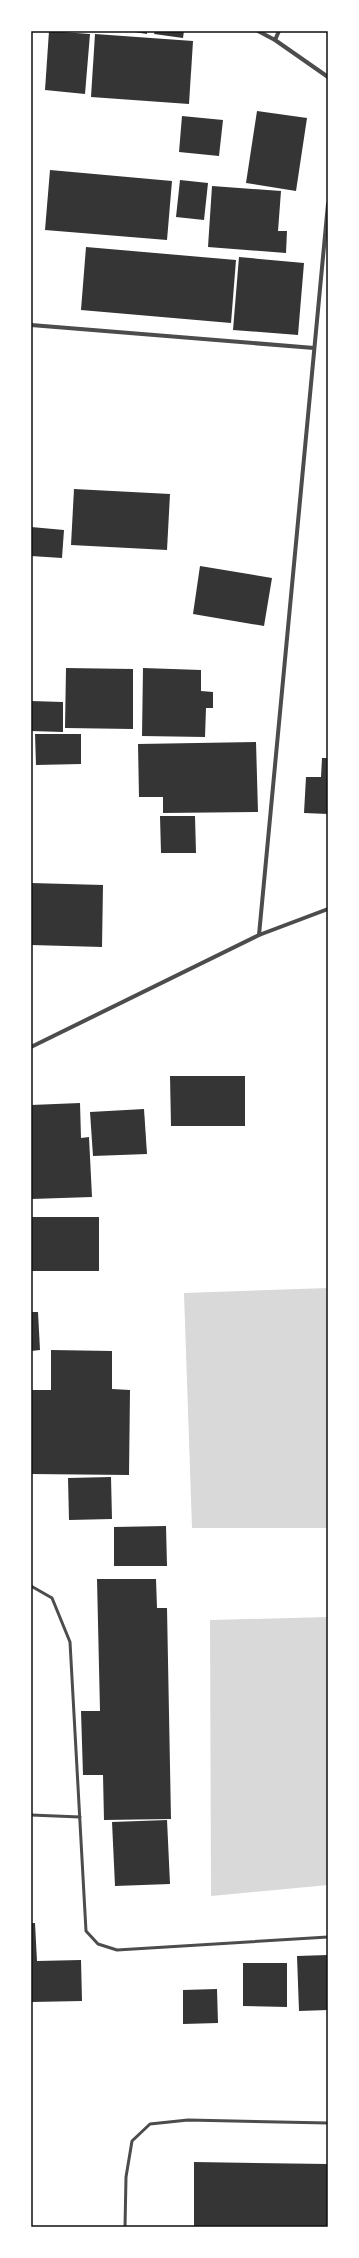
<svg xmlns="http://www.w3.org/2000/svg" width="359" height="2258" font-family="Rubik,sans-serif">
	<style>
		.water { fill: #d9d9d9 }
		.building { fill: #353535 }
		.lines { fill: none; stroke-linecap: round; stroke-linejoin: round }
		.service { stroke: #4c4c4c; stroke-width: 3 }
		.minor { stroke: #4c4c4c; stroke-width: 4 }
		.neatline { fill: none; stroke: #111; stroke-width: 1.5 }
	</style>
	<rect width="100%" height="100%" fill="#fff"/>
	<g class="water">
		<path d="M328,1288V1528H192L184,1293Z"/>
		<path d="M328,1617V1885L211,1896L210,1620Z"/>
	</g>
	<g class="building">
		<path d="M49,31L90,34L85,94L45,90Z"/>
		<path d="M128,31H147V34Z"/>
		<path d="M155,31H184L183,38L154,34Z"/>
		<path d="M95,34L193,41L189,104L91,97Z"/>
		<path d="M257,111L307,118L296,191L246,183Z"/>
		<path d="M182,116L223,120L219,156L179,152Z"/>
		<path d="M50,170L172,181L167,240L45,230Z"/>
		<path d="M180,180L208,183L204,220L176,217Z"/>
		<path d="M212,186L281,191L278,231H287L286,253L208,247Z"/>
		<path d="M86,247L236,260L231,323L81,310Z"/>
		<path d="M239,257L304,263L298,335L233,330Z"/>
		<path d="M74,489L170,494L167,550L71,545Z"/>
		<path d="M31,527L64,530L62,558L31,556Z"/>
		<path d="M200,566L272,578L264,626L193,614Z"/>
		<path d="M66,668L133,669V729L65,728Z"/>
		<path d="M143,668L201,670V691L213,692V708H206L205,737L142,736Z"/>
		<path d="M31,701L63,702V732L31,731Z"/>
		<path d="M35,734H81V764L36,765Z"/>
		<path d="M256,742L258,812L163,813V797H139L138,744Z"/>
		<path d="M322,758H328V814L304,813L306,777H321Z"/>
		<path d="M160,816H195L196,853H161Z"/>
		<path d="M31,883L103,885L102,947L31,945Z"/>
		<path d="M170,1076H245V1126H171Z"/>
		<path d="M80,1103L81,1138L89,1137L92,1197L31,1199V1105Z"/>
		<path d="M144,1109L147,1154L93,1156L90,1112Z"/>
		<rect x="31" y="1217" width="68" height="54"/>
		<path d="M31,1312H38L40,1350L31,1351Z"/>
		<path d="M51,1350L112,1351V1389L130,1390L129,1475L31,1474V1390H51Z"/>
		<path d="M111,1477L112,1519L69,1520L68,1478Z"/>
		<path d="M166,1526L167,1566H114V1527Z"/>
		<path d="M97,1579H156L157,1608H167L171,1819L104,1820L103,1775H83L81,1711H100Z"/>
		<path d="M167,1820L170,1884L115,1886L112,1822Z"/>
		<path d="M31,1923H35L37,1961L81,1960L82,2001L31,2002Z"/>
		<path d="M328,1955V2010L299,2011L297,1956Z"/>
		<path d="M243,1963H287V2007L243,2006Z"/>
		<path d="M217,1989L218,2023L183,2024V1990Z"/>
		<path d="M194,2162L328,2164V2227H194Z"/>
	</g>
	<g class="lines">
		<g class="service">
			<path d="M31,1586L52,1598L70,1642L86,1931L98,1944L117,1950L328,1937"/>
			<path d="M31,1815L80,1817"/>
			<path d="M125,2227L126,2177L132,2141L150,2124L188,2120L328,2123"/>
		</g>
		<g class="minor">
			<path d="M258,31L275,40L328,77"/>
			<path d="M275,40L279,31"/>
			<path d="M31,325L314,348"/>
			<path d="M259,935L328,204"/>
			<path d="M31,1047L259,935L328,909"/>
		</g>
	</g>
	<rect width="359" height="2258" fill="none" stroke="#ffffff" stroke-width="64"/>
	<rect x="32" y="32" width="295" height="2194" class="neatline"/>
</svg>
